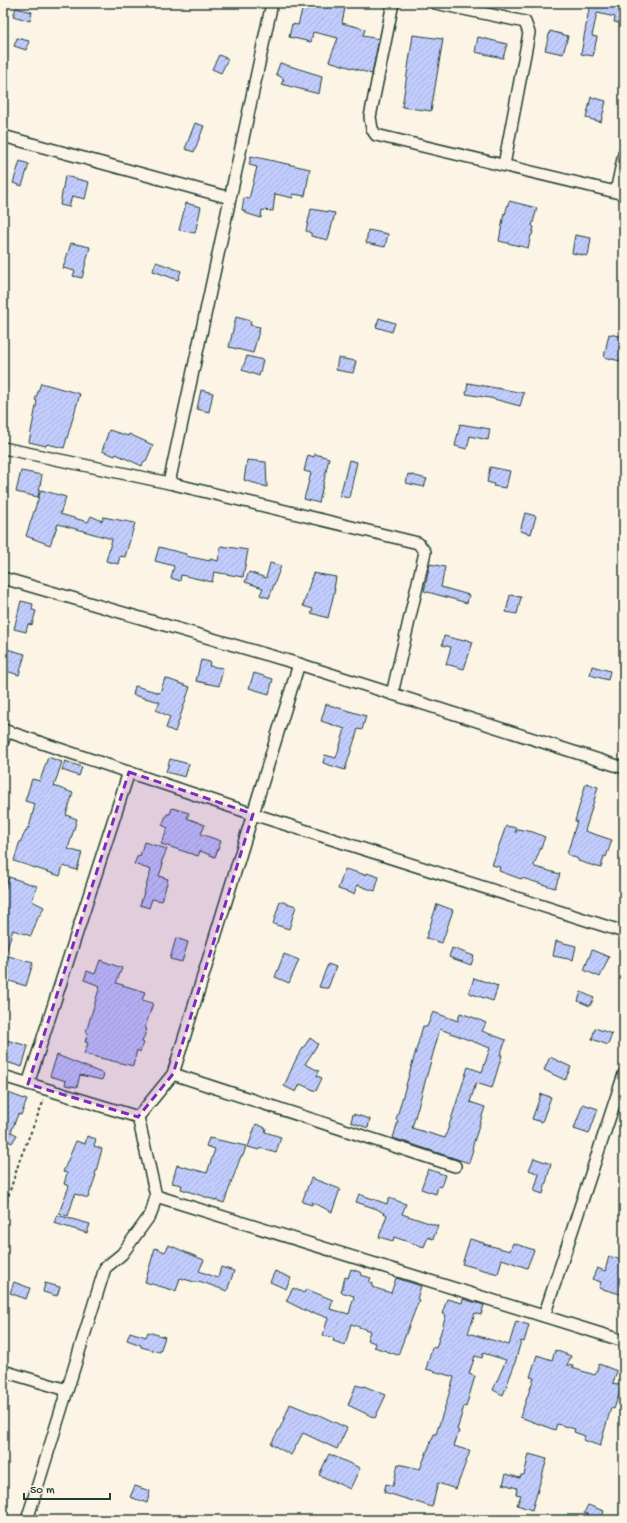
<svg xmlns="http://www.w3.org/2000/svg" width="627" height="1523" font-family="'Gochi Hand',sans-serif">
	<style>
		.building { fill: url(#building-hatch); stroke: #1f3d34; fill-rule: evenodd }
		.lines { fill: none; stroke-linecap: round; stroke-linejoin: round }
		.street-casing { stroke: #1f3d34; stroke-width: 14 }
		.path { stroke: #1f3d34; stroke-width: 2; stroke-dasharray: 3 3; stroke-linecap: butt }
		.street { stroke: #fcf5e5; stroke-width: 11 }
		.marked { fill: #7b2cbf; fill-opacity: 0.2; stroke: #7b2cbf; stroke-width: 3; stroke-dasharray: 8 5; stroke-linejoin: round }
	</style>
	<defs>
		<pattern id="building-hatch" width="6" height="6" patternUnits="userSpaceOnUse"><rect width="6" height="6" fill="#c2cdfe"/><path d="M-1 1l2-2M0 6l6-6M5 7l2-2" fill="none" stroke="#a6b1da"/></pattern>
	</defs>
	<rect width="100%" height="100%" fill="#fcf5e5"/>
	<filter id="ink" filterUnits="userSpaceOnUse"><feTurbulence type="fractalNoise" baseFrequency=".025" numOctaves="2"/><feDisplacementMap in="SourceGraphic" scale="8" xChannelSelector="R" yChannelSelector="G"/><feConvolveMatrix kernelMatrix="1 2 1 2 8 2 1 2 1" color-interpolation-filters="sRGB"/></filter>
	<g filter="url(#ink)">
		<g class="building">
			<path d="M304,3H346L342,23L365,29L363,36L379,39L372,74L329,61L338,38L313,32L311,42L289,37L292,24L298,25Z"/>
			<path d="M590,3H624V24L614,22L615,17L597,13L592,36L597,37L593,56L581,54Z"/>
			<path d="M16,8L32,12L30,21L13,16Z"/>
			<path d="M550,31L568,36L563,54L545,50Z"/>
			<path d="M413,35L443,39L431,111L402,107Z"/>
			<path d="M478,37L507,44L503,58L475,52Z"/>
			<path d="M17,38L29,41L26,50L14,46Z"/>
			<path d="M219,55L228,59L221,73L212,69Z"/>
			<path d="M280,63L322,76L319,94L281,84L284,79L276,74Z"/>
			<path d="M591,97L606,101L601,122L586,118Z"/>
			<path d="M195,123L204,126L194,152L185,149Z"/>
			<path d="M251,156L310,169L305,196L293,194V198L275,194L273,211L262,210L261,218L245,213V211L242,210L244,198L249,199L257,167L249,165Z"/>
			<path d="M20,161L29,164L22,186L13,183Z"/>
			<path d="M65,176L89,182L85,199L72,196L69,207L60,205Z"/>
			<path d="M509,201L537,208L532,226L534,227L532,235H531L528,248L499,241L504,213L505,214Z"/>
			<path d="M186,203L201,207L195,233L179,230Z"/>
			<path d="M311,209L335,213L328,240L311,236V233L306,231Z"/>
			<path d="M368,230L388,234L385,247L366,243Z"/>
			<path d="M575,235L591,238L588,256L572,253Z"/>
			<path d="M71,243L90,247L82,278L73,276L75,271L63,268Z"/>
			<path d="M156,262L181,271L178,280L153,271Z"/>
			<path d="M236,317L251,321L250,325L260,327L253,353L229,347Z"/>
			<path d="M379,318L395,323L392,332L376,327Z"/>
			<path d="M609,334L624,337V362L604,357Z"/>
			<path d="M247,356L263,360L259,376L242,370Z"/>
			<path d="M338,358L356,361L353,373L336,370Z"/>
			<path d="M41,383L80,394L64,448L47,444L46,446L29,442L37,401L35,400Z"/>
			<path d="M468,383L524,393L520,406L490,398L466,394Z"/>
			<path d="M201,390L213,393L209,412L197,409Z"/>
			<path d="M460,424L490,429L488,440L470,436L467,449L455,446Z"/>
			<path d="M109,430L128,436L129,434L153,445L146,461H144L142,466L116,454L115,456L102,451Z"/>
			<path d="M315,454L329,458L319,503L304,499L311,473L304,471L308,455L314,457Z"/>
			<path d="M247,460L266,462L267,487L244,480Z"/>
			<path d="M349,460L357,462L349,498L340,496Z"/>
			<path d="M490,467L510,471L506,488L493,486L494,484L487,482Z"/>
			<path d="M21,471L42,475L38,497L16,492Z"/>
			<path d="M408,474L427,479L424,487L406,483Z"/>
			<path d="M41,490L66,497L60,514L88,522L91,516L102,521L103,517L135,523L125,557L120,556L118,564L106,561L112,539L58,524L50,545L26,536Z"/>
			<path d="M525,513L536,516L531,534L520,531Z"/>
			<path d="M221,546L248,550L243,577L214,572L212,582L181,575L180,581L171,578L174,566L155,561L159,547L186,554V556L210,561V559L218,561Z"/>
			<path d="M270,563L281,566L269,598L260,595L263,588L245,582L249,572L266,578Z"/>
			<path d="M430,564L445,567L441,587L469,595L467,603L424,591Z"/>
			<path d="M313,573L336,577L334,589H335L328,618L311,613L313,609L303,606Z"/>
			<path d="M510,595L521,597L517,614L506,612Z"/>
			<path d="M21,601L33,604L32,610L36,611L32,625L28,624L26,632L14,629Z"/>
			<path d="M444,636L464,641V639L473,642L464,669L446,664L451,647L442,645Z"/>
			<path d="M3,648L25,654L19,675L3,670Z"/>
			<path d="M201,660L210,662L209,666L223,668L219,686L196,681Z"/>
			<path d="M592,666L610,671L608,680L590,675Z"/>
			<path d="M254,673L273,679L269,694L249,688Z"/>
			<path d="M165,678L190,687L175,732L166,728L170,717L156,710L160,702L133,695L135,686L160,693Z"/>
			<path d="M326,704L366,716L362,730L358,729L345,770L323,763L325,755L336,758L345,729L321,721Z"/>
			<path d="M48,757L62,762L54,786L73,793L66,815L77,819L68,849L82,853L77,870L63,866L60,876L14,861L19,844L28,827L29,828L35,804L25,801L32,779L40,781Z"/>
			<path d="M170,759L189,764L185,777L166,772Z"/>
			<path d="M65,761L82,767L79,776L62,770Z"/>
			<path d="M586,783L598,787L585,831L612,840L606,857L604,856L601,868L578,861V859L567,854L577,821H575Z"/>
			<path d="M172,808L189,813L187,818L205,825L201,834L221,841L215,857L200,851L198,856L161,844L168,828L162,825L167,814H170Z"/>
			<path d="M506,826L517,828L515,833L518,829L533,832L545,837L534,865L535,867L560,874L555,888L522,878L521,879L499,871L500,867L492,865Z"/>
			<path d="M144,842L167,849L161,863L163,864L159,876L168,879L162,901L152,899L149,908L140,905L151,870L134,864L138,855L140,856Z"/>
			<path d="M345,869L366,875L367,873L379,877L375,891L357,885L354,894L338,889Z"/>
			<path d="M9,877L37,886L32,901L44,907L40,915H39L31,936L13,930L5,955L33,963L26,986L3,979V896Z"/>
			<path d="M280,901L296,906L289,929L273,924Z"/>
			<path d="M437,904L453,910L442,943L426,938Z"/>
			<path d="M176,938L188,942L182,962L170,959Z"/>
			<path d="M556,941L576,946L573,960L553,956Z"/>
			<path d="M452,948L474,956L471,965L449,957Z"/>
			<path d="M592,950L609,957L600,977L584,970Z"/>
			<path d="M284,954L299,960L289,983L275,977Z"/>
			<path d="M100,960L122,968L116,983L145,992L142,1000L153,1003L145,1028L147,1029L142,1042L144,1043L140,1052L137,1050L133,1066L84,1054L88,1043L85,1042L88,1033L86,1032L100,986L84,980L87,971L95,974Z"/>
			<path d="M328,964L336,967L328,988H324L319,987Z"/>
			<path d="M474,978L498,986L493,1001L469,993Z"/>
			<path d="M581,992L594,998L590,1006L578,1001Z"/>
			<path d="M433,1012L458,1021L460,1013L475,1018L486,1023L482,1031L506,1040L500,1055H502L492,1088L476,1083L470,1102L485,1107L472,1148L473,1149L469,1163L393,1138L398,1121L396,1120L423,1026L427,1027ZM440,1029L490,1048L482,1072L468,1067L445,1138L412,1128Z"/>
			<path d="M595,1028L612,1034L608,1045L592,1039Z"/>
			<path d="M310,1038L318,1044L305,1064L319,1071L317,1076L322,1078L316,1091L300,1084L296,1092L284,1086L297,1057Z"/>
			<path d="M3,1039L28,1046L22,1067L3,1061Z"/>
			<path d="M57,1055L104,1074L102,1080L80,1075L77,1087L65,1085L66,1081L50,1076Z"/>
			<path d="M550,1057L571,1067L565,1080L544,1070Z"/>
			<path d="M3,1091L27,1100L21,1115L18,1114L11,1132L17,1135L12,1143L8,1141L3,1151Z"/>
			<path d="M541,1094L551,1097L542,1122L532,1119Z"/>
			<path d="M583,1104L598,1109L589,1134L574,1129Z"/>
			<path d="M353,1114L370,1119L368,1128L351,1122Z"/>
			<path d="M256,1124L266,1128L265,1132L281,1137L276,1153L260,1148L259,1150L248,1147Z"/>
			<path d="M87,1136L96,1139L94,1146L102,1149L95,1175H96L88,1198L75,1194L68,1216L59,1213L69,1186L64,1184L67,1173L63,1172L76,1141L85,1144Z"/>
			<path d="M209,1138L246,1146L243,1156H241L224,1203L181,1189L182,1185L172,1183L177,1165L207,1173L215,1149L206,1146Z"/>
			<path d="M534,1158L551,1164L543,1194L534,1191L539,1174L529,1170Z"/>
			<path d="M428,1169L445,1175L441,1187L438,1186L436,1194L421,1189Z"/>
			<path d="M311,1178L340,1189L332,1212L312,1202V1205L302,1202Z"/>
			<path d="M359,1194L387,1204L389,1198L406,1204L402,1214L438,1226L433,1239L428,1237L424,1247L394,1237L393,1241L379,1237L387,1215L377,1209L356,1202Z"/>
			<path d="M57,1215L90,1224L87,1233L54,1223Z"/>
			<path d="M470,1239L484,1243V1244L510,1251L513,1243L534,1250L527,1268L502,1259L498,1274L462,1264Z"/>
			<path d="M169,1245L204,1260L199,1271L218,1278L221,1267L234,1271L227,1291L199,1281L198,1283L180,1278L176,1291L145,1282L155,1248L165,1252Z"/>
			<path d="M609,1256L624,1261V1295L599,1288L601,1282L592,1279L597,1268L605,1271Z"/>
			<path d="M351,1269L362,1273L361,1275L371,1278L369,1282L373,1283L372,1287L391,1293L396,1278L421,1286L417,1299L419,1300L398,1355L374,1347L375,1343L367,1340L370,1331L351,1324L345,1345L333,1341L334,1338L323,1335L328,1318L312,1312V1314L286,1301L293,1288L304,1293L306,1289L333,1300L330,1309L349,1314L354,1296L341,1292L345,1277L348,1278Z"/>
			<path d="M275,1271L291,1278L286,1289L270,1282Z"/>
			<path d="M14,1282L30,1288L26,1299L10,1293Z"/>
			<path d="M45,1283L60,1287L57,1296L43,1292Z"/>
			<path d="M447,1299L462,1303L463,1299L484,1305L481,1315L475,1313L468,1333L509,1345L516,1321L529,1325L524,1342L521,1341L514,1366L503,1395L493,1390L506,1360L483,1353L482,1358L475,1356L469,1374L475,1376L466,1407L464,1406L457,1430L459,1431L454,1446L470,1451L456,1489L438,1483L432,1507L384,1492L386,1484L393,1486L398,1464L420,1469L434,1434H436L449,1394L454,1377L426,1369L432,1347L436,1348L446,1315L442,1314Z"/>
			<path d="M130,1332L146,1337L148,1332L165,1337L160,1352L141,1347V1345L127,1340Z"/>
			<path d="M555,1350L571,1356L567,1365L573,1366L572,1368L595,1375L599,1364L617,1371L613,1383L622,1386L614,1409L611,1408L600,1446L583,1440L585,1436L574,1432L575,1429L557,1424L555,1430L520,1417L534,1378L530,1377L537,1355L552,1360Z"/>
			<path d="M356,1385L363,1387L364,1386L386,1395L375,1418L348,1405Z"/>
			<path d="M290,1404L317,1415V1414L347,1428L337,1449L303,1433L291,1455L271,1444L282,1424Z"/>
			<path d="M329,1454L360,1468L350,1489L319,1475Z"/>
			<path d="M529,1454L547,1459L532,1510L517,1505L521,1495L516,1494L517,1488L503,1484L506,1474L520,1478L521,1475H524Z"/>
			<path d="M135,1486L150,1491L147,1503L130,1497Z"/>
			<path d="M588,1505L604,1511L601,1520H594L587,1517L588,1514L584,1513Z"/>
		</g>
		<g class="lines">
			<defs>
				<g id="street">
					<path d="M393,3L370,117L372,129L376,135L624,194"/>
					<path d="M435,3L525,22L529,33L504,165"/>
					<path d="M3,136L230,198"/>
					<path d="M616,192L624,154"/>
					<path d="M3,448L169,483L418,543L425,552L392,694"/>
					<path d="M169,483L272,3"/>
					<path d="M3,578L299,664L624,768"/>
					<path d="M3,730L253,814L624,932"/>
					<path d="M3,741L6,731"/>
					<path d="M173,1074L455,1166"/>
					<path d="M3,1076L138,1117"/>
					<path d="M28,1084L129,772"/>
					<path d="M138,1117L173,1074L299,664"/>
					<path d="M156,1196L624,1341"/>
					<path d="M544,1316L624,1074"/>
					<path d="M3,1371L67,1390"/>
					<path d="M27,1520L105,1268L122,1254L151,1214L156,1196L138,1117"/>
				</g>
			</defs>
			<use href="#street" class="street-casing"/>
			<path class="path" d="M3,1213L20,1159L44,1100"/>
			<use href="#street" class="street"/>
		</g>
	</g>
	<path class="marked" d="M129,772L253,814L173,1074L138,1117L28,1084Z"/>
	<rect width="627" height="1523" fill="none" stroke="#fcf5e5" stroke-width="16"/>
	<rect x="8" y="8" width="611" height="1507" fill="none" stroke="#1f3d34" stroke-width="1.5" filter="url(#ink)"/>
	<path d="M24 1493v6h86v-6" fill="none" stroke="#1f3d34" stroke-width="2"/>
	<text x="30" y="1493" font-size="12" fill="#1f3d34" stroke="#fcf5e5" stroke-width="3" paint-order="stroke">50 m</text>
</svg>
